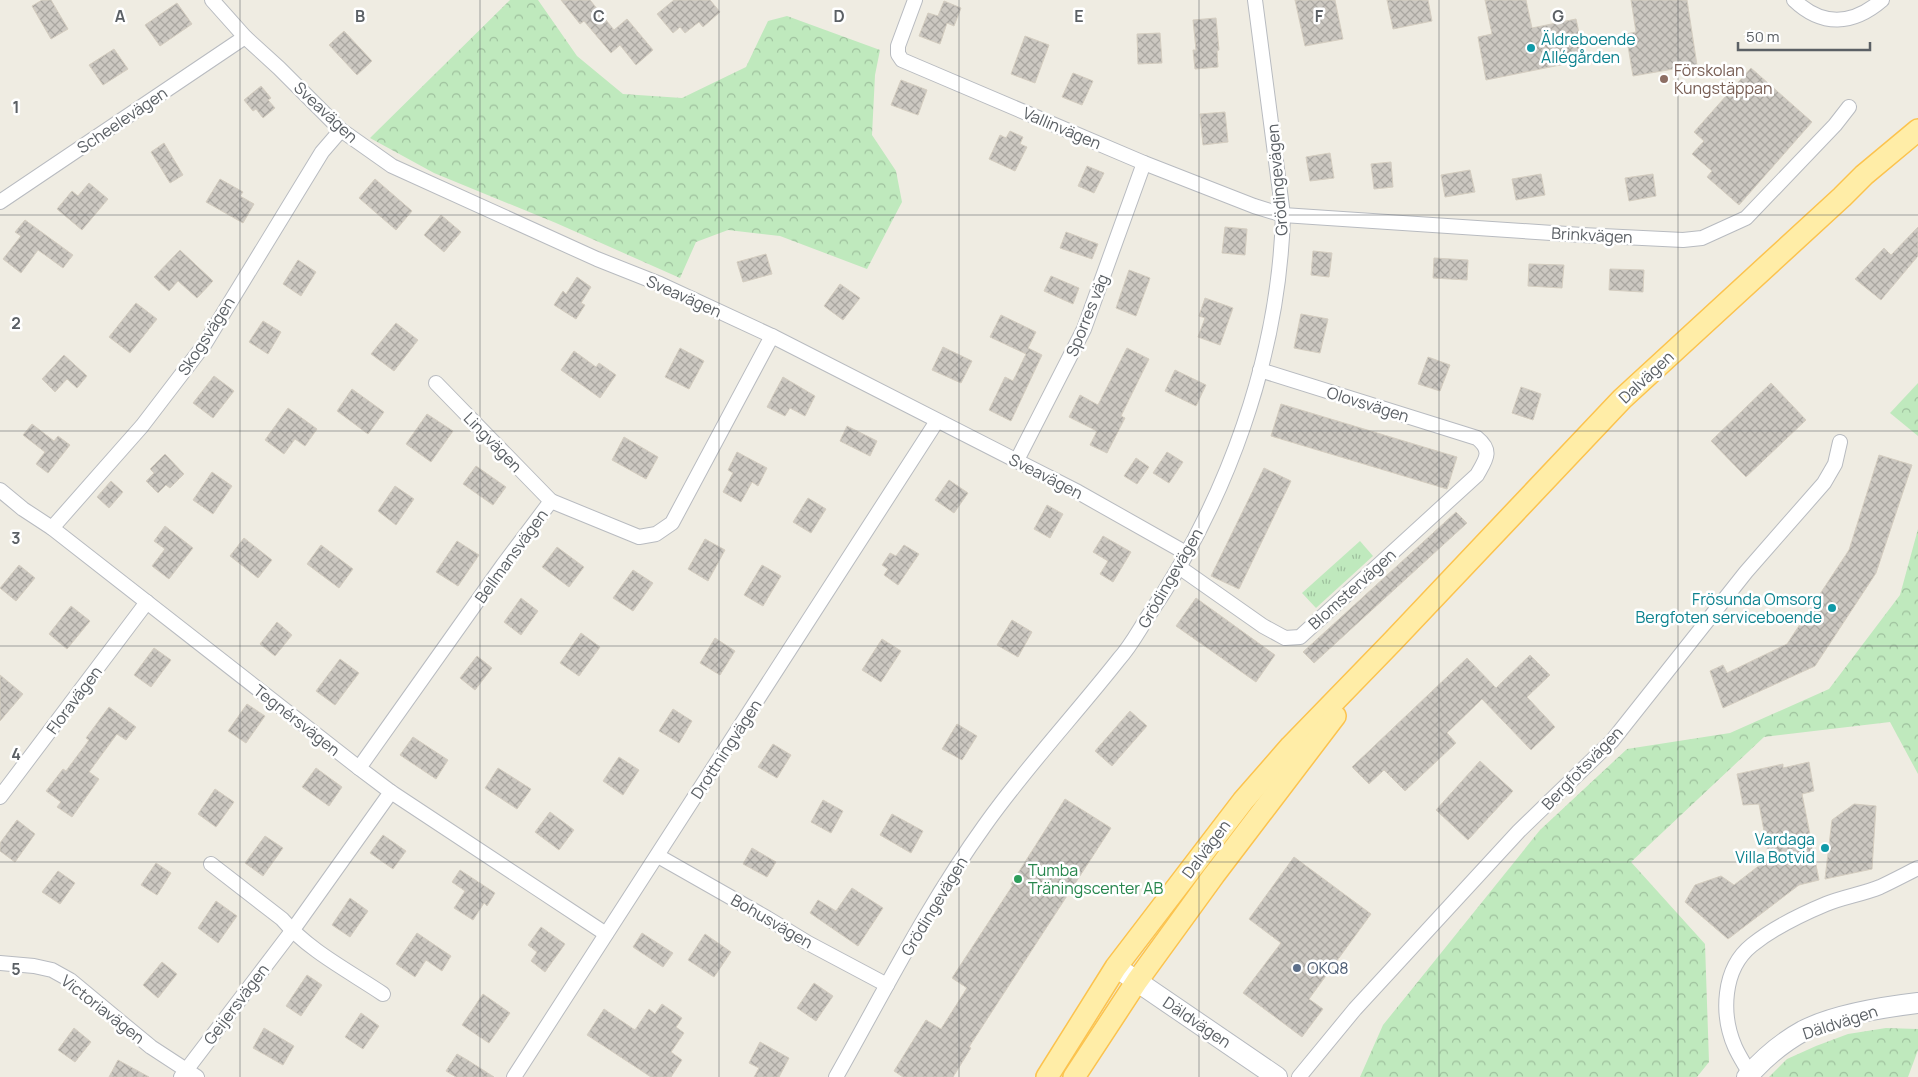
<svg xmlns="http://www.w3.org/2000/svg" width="1918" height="1077" font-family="Manrope,sans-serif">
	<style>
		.forest { fill: url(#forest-crowns) }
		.park { fill: url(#park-tufts) }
		.building { fill: url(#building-cross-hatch); stroke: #d4cdc0 }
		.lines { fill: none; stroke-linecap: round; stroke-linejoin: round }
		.street-casing { stroke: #b8bbc0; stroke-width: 16 }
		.secondary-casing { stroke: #b6bac0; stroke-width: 22 }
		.primary-casing { stroke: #fcc34e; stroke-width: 24 }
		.street { stroke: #fff; stroke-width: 14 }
		.secondary { stroke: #fff; stroke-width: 20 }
		.primary { stroke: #ffeda7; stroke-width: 21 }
		.grid { fill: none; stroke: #5b6065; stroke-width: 1; stroke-opacity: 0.55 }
		.culture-dot { fill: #0f9aa8; stroke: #fff; stroke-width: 2 }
		.education-dot { fill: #8d6e63; stroke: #fff; stroke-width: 2 }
		.leisure-dot { fill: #2e9e5b; stroke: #fff; stroke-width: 2 }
		.service-dot { fill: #5c6f8a; stroke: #fff; stroke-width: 2 }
		.labels { text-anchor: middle; stroke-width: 5; stroke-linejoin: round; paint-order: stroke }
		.culture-label { font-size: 16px; fill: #0d838f; stroke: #fff; text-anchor: end }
		.education-label { font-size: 16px; fill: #785e54; stroke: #fff; text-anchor: start }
		.street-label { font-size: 16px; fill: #5b6065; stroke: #fff }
		.leisure-label { font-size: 16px; fill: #27864d; stroke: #fff; text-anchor: start }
		.service-label { font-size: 16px; fill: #4e5e75; stroke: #fff; text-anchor: start }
		.grid-label { font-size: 16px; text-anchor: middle; font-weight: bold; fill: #5b6065; stroke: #fff; stroke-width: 5; stroke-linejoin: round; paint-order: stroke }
	</style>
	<defs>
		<pattern id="forest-crowns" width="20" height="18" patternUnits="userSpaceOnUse" patternTransform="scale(1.25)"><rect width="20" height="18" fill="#bfe9bd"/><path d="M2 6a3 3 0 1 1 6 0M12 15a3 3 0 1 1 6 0" fill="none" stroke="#9ec09d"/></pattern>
		<pattern id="park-tufts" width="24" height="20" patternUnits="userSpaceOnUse" patternTransform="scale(1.25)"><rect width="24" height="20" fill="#bfe9bd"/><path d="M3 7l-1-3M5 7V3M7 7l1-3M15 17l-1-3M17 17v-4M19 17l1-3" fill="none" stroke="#9ec09d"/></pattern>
		<pattern id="building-cross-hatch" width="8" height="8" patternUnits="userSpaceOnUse" patternTransform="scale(1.25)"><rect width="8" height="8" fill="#ccc8c1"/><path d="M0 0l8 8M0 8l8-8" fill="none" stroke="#a9a6a0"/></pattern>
	</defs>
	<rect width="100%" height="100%" fill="#efece2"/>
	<g class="forest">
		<path d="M510,0H538L577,56L623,94L682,98L746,67L768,21L787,16L880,50L875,75L872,135L896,171L902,202L867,269L780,236L728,230L696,242L680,278L556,223L434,173L370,138Z"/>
		<path d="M1918,383V436L1890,413Z"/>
		<path d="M1918,529V774L1890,722L1764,737L1631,862L1705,944L1709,1062L1697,1077H1360L1383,1025L1540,830L1627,749L1730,733L1829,689L1900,595Z"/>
		<path d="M1886,1028L1918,1029V1050L1908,1077H1769L1787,1059L1816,1046L1848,1034Z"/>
	</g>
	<path class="park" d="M1360,541L1373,556L1316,608L1302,593Z"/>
	<g class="building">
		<path d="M42,0H51L68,29L51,39L32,6Z"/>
		<path d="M561,0H590L614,30L627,19L653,50L636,65L620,45L611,53L584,21L580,24Z"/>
		<path d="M674,0H710L720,12L703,27L699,22L685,33L680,27L673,33L657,14Z"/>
		<path d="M1295,0H1335L1343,39L1305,46Z"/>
		<path d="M1387,0H1428L1432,21L1393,29Z"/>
		<path d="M1485,0H1526L1532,28L1576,19L1585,60L1486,80L1478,37L1492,34Z"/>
		<path d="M1631,0H1687L1697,65L1633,76L1626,34L1636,32Z"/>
		<path d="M944,1L961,8L954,26L947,23L940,44L919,36L928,13L938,16Z"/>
		<path d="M177,3L192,24L160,46L145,25Z"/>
		<path d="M1216,18L1219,50L1217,51L1218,67L1195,69L1193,50H1196L1193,20Z"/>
		<path d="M344,31L372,61L357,75L329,45Z"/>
		<path d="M1160,33L1162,63L1138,64L1137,34Z"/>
		<path d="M1025,36L1049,45L1035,83L1011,74Z"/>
		<path d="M114,49L128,69L103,85L89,65Z"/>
		<path d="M1751,68L1812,122L1739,205L1707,177L1712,171L1692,154L1704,141L1694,132Z"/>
		<path d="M1073,73L1093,81L1082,105L1062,97Z"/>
		<path d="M901,80L927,90L918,115L891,105Z"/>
		<path d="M261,86L271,98L268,100L275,108L263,118L256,109L253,111L244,100Z"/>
		<path d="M1225,112L1228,142L1203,145L1200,114Z"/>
		<path d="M1010,131L1023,137L1020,144L1027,147L1015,171L989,159L1000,135L1006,138Z"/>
		<path d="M164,143L183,175L170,183L151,152Z"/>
		<path d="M1330,153L1334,178L1310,181L1306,157Z"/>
		<path d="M1391,162L1393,187L1374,189L1371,164Z"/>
		<path d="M1087,166L1104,173L1094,193L1078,186Z"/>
		<path d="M1470,170L1475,192L1445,197L1441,175Z"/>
		<path d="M1541,174L1545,195L1516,200L1512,179Z"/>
		<path d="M1653,174L1656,196L1629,201L1625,178Z"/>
		<path d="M220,179L243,192L240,196L254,204L243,223L206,202Z"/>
		<path d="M375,179L412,211L396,230L359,198Z"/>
		<path d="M89,183L108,199L82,230L57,209L72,191L78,196Z"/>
		<path d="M441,215L461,232L444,252L424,235Z"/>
		<path d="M25,220L73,255L63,268L38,250L21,273L3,259L21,236L15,232Z"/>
		<path d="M1225,227L1247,229L1245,255L1222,253Z"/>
		<path d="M1918,227V256L1881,300L1855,279L1884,248L1891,255Z"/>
		<path d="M1066,232L1098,244L1092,259L1060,248Z"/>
		<path d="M180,250L213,281L197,298L178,281L169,291L154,277Z"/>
		<path d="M1313,251L1332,253L1329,277L1311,275Z"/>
		<path d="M766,254L772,274L743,282L737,262Z"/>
		<path d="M1434,258L1468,260L1467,280L1433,278Z"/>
		<path d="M298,260L316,272L301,296L283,284Z"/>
		<path d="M1529,264L1564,265L1562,288L1528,286Z"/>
		<path d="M1610,269L1644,270L1643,292L1609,290Z"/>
		<path d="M1129,270L1150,278L1136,316L1116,308Z"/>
		<path d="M1051,276L1079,288L1073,304L1044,291Z"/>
		<path d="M577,277L591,287L581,303L585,305L576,319L554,305L563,291L566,294Z"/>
		<path d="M840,284L860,298L843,320L824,306Z"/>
		<path d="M1205,298L1233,308L1220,345L1198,337L1205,318L1199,316Z"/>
		<path d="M136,303L157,319L130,353L109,337Z"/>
		<path d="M1301,314L1328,319L1320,353L1294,348Z"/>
		<path d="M1001,315L1036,332L1028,348L1042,355L1011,421L989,410L1005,377L1013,381L1026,354L990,337Z"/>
		<path d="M263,321L281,332L268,354L249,342Z"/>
		<path d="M396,323L418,340L394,371L371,354Z"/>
		<path d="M943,347L972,361L961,383L932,370Z"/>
		<path d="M680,348L704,361L689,389L665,377Z"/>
		<path d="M1127,348L1149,359L1121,416L1125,418L1107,453L1090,445L1097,431L1069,417L1080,395L1098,405Z"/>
		<path d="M574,351L596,367L599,363L616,375L600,398L561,370Z"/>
		<path d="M64,355L87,376L77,388L67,379L55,392L42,379Z"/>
		<path d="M1428,357L1450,365L1440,391L1418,384Z"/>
		<path d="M1175,370L1206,385L1196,406L1165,391Z"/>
		<path d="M214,376L234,391L213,418L193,403Z"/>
		<path d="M783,377L815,396L805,416L790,408L785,416L767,407Z"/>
		<path d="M1771,383L1806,420L1746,477L1711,441Z"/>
		<path d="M1521,387L1541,394L1533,420L1512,413Z"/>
		<path d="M352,389L384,412L368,434L337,411Z"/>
		<path d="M1281,404L1457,457L1447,489L1271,436Z"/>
		<path d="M288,408L317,429L305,446L295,439L284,454L265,440Z"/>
		<path d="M427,414L453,431L431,462L406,444Z"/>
		<path d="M32,424L54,441L58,436L70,445L48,473L36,464L45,452L23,435Z"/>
		<path d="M847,426L877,441L870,456L840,441Z"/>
		<path d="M624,437L658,457L646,479L612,460Z"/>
		<path d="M737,452L767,468L758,486L752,482L741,502L723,492L733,473L728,470Z"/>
		<path d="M1167,452L1183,462L1169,483L1153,473Z"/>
		<path d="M165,454L184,474L170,488L166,485L158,493L146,481L154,473L150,469Z"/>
		<path d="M1879,455L1912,465L1876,573L1815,666L1723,708L1710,671L1723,665L1727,673L1787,644L1849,550Z"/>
		<path d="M1136,458L1149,467L1137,484L1124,476Z"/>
		<path d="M476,466L506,487L493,505L463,484Z"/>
		<path d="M1264,468L1291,481L1239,589L1211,576Z"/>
		<path d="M212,472L232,486L213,514L193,500Z"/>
		<path d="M949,480L968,493L954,513L935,500Z"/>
		<path d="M111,481L123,492L109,508L97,497Z"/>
		<path d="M395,486L414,499L396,525L378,511Z"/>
		<path d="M808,498L826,509L811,533L793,522Z"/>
		<path d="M1047,505L1063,514L1050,538L1034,529Z"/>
		<path d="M1456,512L1467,523L1314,663L1303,652Z"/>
		<path d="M165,526L193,548L169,579L152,566L165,549L154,541Z"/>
		<path d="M1103,536L1131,552L1113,582L1100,574L1108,561L1093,552Z"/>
		<path d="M244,538L272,560L258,578L230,556Z"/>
		<path d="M705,539L725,550L708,581L688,569Z"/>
		<path d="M457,541L479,555L458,586L436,572Z"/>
		<path d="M321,545L353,569L339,588L307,564Z"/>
		<path d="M904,545L919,554L898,585L884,575L888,569L882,565L890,553L896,556Z"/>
		<path d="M557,547L584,567L569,587L542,567Z"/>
		<path d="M19,565L35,578L16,601L0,588Z"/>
		<path d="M762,565L781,576L763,606L744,595Z"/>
		<path d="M633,570L653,583L633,611L613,598Z"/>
		<path d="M521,598L538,611L521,635L504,622Z"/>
		<path d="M1196,598L1275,655L1256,682L1176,626Z"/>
		<path d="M71,606L90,621L67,649L49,634Z"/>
		<path d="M1012,620L1032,632L1018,657L997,645Z"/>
		<path d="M277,622L292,635L275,656L260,644Z"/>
		<path d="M581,633L600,647L579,676L560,663Z"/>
		<path d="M715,638L735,651L720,675L700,663Z"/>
		<path d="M882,639L901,651L881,682L862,670Z"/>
		<path d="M154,648L171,660L151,687L134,675Z"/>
		<path d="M1530,655L1550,675L1527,697L1555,727L1531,750L1482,699L1447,733L1456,743L1405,791L1384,770L1369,784L1352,767L1467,658L1496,688Z"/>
		<path d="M477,656L492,668L475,690L460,678Z"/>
		<path d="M340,659L359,673L335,705L316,691Z"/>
		<path d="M0,675L23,694L0,721Z"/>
		<path d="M247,704L265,716L246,743L228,731Z"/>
		<path d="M109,707L136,727L126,740L117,734L89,772L99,779L72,817L57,807L61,802L46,791L63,769L66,771L89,740L86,738Z"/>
		<path d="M673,709L692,721L679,743L659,731Z"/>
		<path d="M1130,711L1147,726L1112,766L1095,751Z"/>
		<path d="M957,724L977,736L962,760L942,749Z"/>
		<path d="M413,737L448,760L436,779L400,755Z"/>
		<path d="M773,744L791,755L777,778L758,767Z"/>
		<path d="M619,757L639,770L623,795L603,781Z"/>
		<path d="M1480,761L1513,791L1468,840L1436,810Z"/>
		<path d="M1809,762L1814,791L1802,794L1819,880L1799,885L1728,939L1685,902L1695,885L1721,876L1734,885L1769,858L1759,804L1743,805L1737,774L1783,764V768Z"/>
		<path d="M316,768L342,787L329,806L302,787Z"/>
		<path d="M498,768L531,789L517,809L485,788Z"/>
		<path d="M215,789L234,802L216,827L198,814Z"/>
		<path d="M1065,799L1111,828L969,1047L971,1048L953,1077H903L894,1071L926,1020L941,1029L967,988L952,978L1013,885L1011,884Z"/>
		<path d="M823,800L843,811L831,833L811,822Z"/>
		<path d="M1854,804L1876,806L1872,869L1825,879L1832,820Z"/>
		<path d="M550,812L574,830L559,850L535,832Z"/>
		<path d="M892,814L923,831L911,853L880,835Z"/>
		<path d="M17,820L35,834L15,862L0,851V843Z"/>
		<path d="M383,835L406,851L393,869L370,853Z"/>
		<path d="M265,836L283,848L263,876L245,863Z"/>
		<path d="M752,848L776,862L767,877L743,864Z"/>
		<path d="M1294,857L1371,914L1309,999L1323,1009L1302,1037L1243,993L1281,943L1249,919Z"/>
		<path d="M156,863L171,873L157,895L141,885Z"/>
		<path d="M460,870L495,893L487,906L484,903L473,920L454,908L465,891L452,882Z"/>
		<path d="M58,871L75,883L60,904L42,892Z"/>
		<path d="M852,888L883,908L858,946L810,913L818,900L836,911Z"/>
		<path d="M350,898L368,911L350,937L332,925Z"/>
		<path d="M216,901L237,916L218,943L198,928Z"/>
		<path d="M541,927L565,944L545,972L531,961L537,952L528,945Z"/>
		<path d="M417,933L451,956L442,971L426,960L415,977L396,964Z"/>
		<path d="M642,933L673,953L663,967L633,947Z"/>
		<path d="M705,934L731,952L714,977L688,960Z"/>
		<path d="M162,962L177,974L158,998L143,985Z"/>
		<path d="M307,975L322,985L301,1016L286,1006Z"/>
		<path d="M814,983L833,996L816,1021L797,1008Z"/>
		<path d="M483,994L510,1013L489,1043L462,1025Z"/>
		<path d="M662,1004L682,1018L676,1027L684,1033L671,1052L682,1060L671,1077H651L587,1035L604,1009L635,1030L649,1009L655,1014Z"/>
		<path d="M361,1013L379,1026L363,1049L345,1037Z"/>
		<path d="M74,1028L91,1042L75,1062L58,1050Z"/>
		<path d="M264,1028L294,1046L283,1065L253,1048Z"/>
		<path d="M760,1042L789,1058L779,1077H754L759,1068L749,1063Z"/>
		<path d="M457,1054L469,1061L494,1077H456L446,1071Z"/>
		<path d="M118,1060L149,1077H109Z"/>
	</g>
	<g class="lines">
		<defs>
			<g id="street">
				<path d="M212,0L245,37L279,68L341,130L392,166L597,259L660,284L772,336L1078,492L1186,553"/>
				<path d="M915,0L898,46V54L902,60L1144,163L1254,206L1283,215L1582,235L1683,240L1702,238L1746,218L1835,125L1849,107"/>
				<path d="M1794,0C1822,27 1853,25 1882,0"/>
				<path d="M0,202L245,37"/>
				<path d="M436,383L551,501"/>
				<path d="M1017,460L1084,329L1144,163"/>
				<path d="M0,490L23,509L52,528L359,768L391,792L606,934"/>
				<path d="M52,528L142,426L204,345L322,152L341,130"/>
				<path d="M1179,567L1263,626L1285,638L1300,637L1477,475C1486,459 1493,451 1477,438L1260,370"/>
				<path d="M359,768L503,565L551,501L639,537L656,534L672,523L772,336"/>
				<path d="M0,797L147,602"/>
				<path d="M658,856L767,918L808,943L887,985"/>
				<path d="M211,864L282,919C309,951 349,971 383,994"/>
				<path d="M0,963L34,966L52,970L70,980L151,1047L197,1077"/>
				<path d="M1750,1074C1745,1065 1739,1056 1735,1047C1721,1015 1722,969 1752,945C1772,929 1802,914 1826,904C1843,897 1863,894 1880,887C1893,881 1906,874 1918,868"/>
				<path d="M181,1077L292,931L391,792"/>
				<path d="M514,1077L937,421"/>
				<path d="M836,1077C884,992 928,904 985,825C1026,767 1075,715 1119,659C1130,647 1138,632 1147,618C1227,501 1279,357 1283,215L1255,0"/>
				<path d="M1299,1077L1355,1009L1519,831L1612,741L1746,572L1824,483L1835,464L1840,442"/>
			</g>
			<g id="secondary">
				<path d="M1116,967L1277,1077"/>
				<path d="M1747,1077C1762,1060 1783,1042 1803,1031C1834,1015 1884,1007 1918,1003"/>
			</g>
			<g id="primary">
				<path d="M1047,1077L1116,967L1243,801L1291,746L1392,642L1622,399L1842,197L1864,175L1918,130"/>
				<path d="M1074,1077L1137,981L1214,875L1335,716"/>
			</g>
		</defs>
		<use href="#street" class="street-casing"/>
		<use href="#secondary" class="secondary-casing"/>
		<use href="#primary" class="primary-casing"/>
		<use href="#street" class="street"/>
		<use href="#secondary" class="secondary"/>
		<use href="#primary" class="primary"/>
	</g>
	<path class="grid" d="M240,0V1077M480,0V1077M719,0V1077M959,0V1077M1199,0V1077M1439,0V1077M1678,0V1077M0,215H1918M0,431H1918M0,646H1918M0,862H1918"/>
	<g class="culture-dot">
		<circle cx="1531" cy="48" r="5"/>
		<circle cx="1832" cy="608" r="5"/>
		<circle cx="1825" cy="848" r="5"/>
	</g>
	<circle class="education-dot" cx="1664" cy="79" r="5"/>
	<circle class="leisure-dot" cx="1018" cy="879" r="5"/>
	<circle class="service-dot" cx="1297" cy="968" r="5"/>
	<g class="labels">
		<g class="culture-label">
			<text x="1541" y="45" text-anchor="start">Äldreboende<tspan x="1541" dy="18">Allégården</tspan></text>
			<text x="1822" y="605">Frösunda Omsorg<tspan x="1822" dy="18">Bergfoten serviceboende</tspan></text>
			<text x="1815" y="845">Vardaga<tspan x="1815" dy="18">Villa Botvid</tspan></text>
		</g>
		<g class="education-label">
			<text x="1674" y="76">Förskolan<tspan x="1674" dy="18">Kungstäppan</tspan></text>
		</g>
		<g class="street-label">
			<text transform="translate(326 112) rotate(43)" y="6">Sveavägen</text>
			<text transform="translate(122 120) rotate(-34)" y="6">Scheelevägen</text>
			<text transform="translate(1062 128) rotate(23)" y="6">Vallinvägen</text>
			<text transform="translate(1277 180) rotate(-95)" y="6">Grödingevägen</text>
			<text transform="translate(1592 235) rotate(3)" y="6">Brinkvägen</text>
			<text transform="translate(684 296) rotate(24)" y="6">Sveavägen</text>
			<text transform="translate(1087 315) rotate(-68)" y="6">Sporres väg</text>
			<text transform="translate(206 336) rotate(-57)" y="6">Skogsvägen</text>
			<text transform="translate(1646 377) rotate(-43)" y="6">Dalvägen</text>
			<text transform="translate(1368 404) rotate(17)" y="6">Olovsvägen</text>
			<text transform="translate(493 442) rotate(46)" y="6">Lingvägen</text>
			<text transform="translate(1046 476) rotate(27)" y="6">Sveavägen</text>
			<text transform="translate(511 556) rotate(-54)" y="6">Bellmansvägen</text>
			<text transform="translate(1170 578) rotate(-60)" y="6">Grödingevägen</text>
			<text transform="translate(1352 589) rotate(-42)" y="6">Blomstervägen</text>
			<text transform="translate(74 700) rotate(-53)" y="6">Floravägen</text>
			<text transform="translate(297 720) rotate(38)" y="6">Tegnérsvägen</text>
			<text transform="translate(726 749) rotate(-57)" y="6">Drottningvägen</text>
			<text transform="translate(1582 768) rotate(-46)" y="6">Bergfotsvägen</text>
			<text transform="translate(1206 849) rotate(-53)" y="6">Dalvägen</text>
			<text transform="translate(934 906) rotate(-59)" y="6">Grödingevägen</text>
			<text transform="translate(772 921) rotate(30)" y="6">Bohusvägen</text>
			<text transform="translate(236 1004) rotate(-53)" y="6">Geijersvägen</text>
			<text transform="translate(103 1009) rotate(38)" y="6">Victoriavägen</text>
			<text transform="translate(1197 1022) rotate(34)" y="6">Däldvägen</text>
			<text transform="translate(1840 1022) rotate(-18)" y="6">Däldvägen</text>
		</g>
		<g class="leisure-label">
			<text x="1028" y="876">Tumba<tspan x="1028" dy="18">Träningscenter AB</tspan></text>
		</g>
		<g class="service-label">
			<text x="1307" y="974">OKQ8</text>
		</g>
	</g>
	<g class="grid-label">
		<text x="120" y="22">A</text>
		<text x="360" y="22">B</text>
		<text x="599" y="22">C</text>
		<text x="839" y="22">D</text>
		<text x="1079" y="22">E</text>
		<text x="1319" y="22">F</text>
		<text x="1558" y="22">G</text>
		<text x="16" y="113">1</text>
		<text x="16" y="329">2</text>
		<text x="16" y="544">3</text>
		<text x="16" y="760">4</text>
		<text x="16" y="975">5</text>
	</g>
	<path d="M1738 42v8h132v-8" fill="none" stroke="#5b6065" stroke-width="2.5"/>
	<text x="1746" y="42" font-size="15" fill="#5b6065" stroke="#ffffff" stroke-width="4" paint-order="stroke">50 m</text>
</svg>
